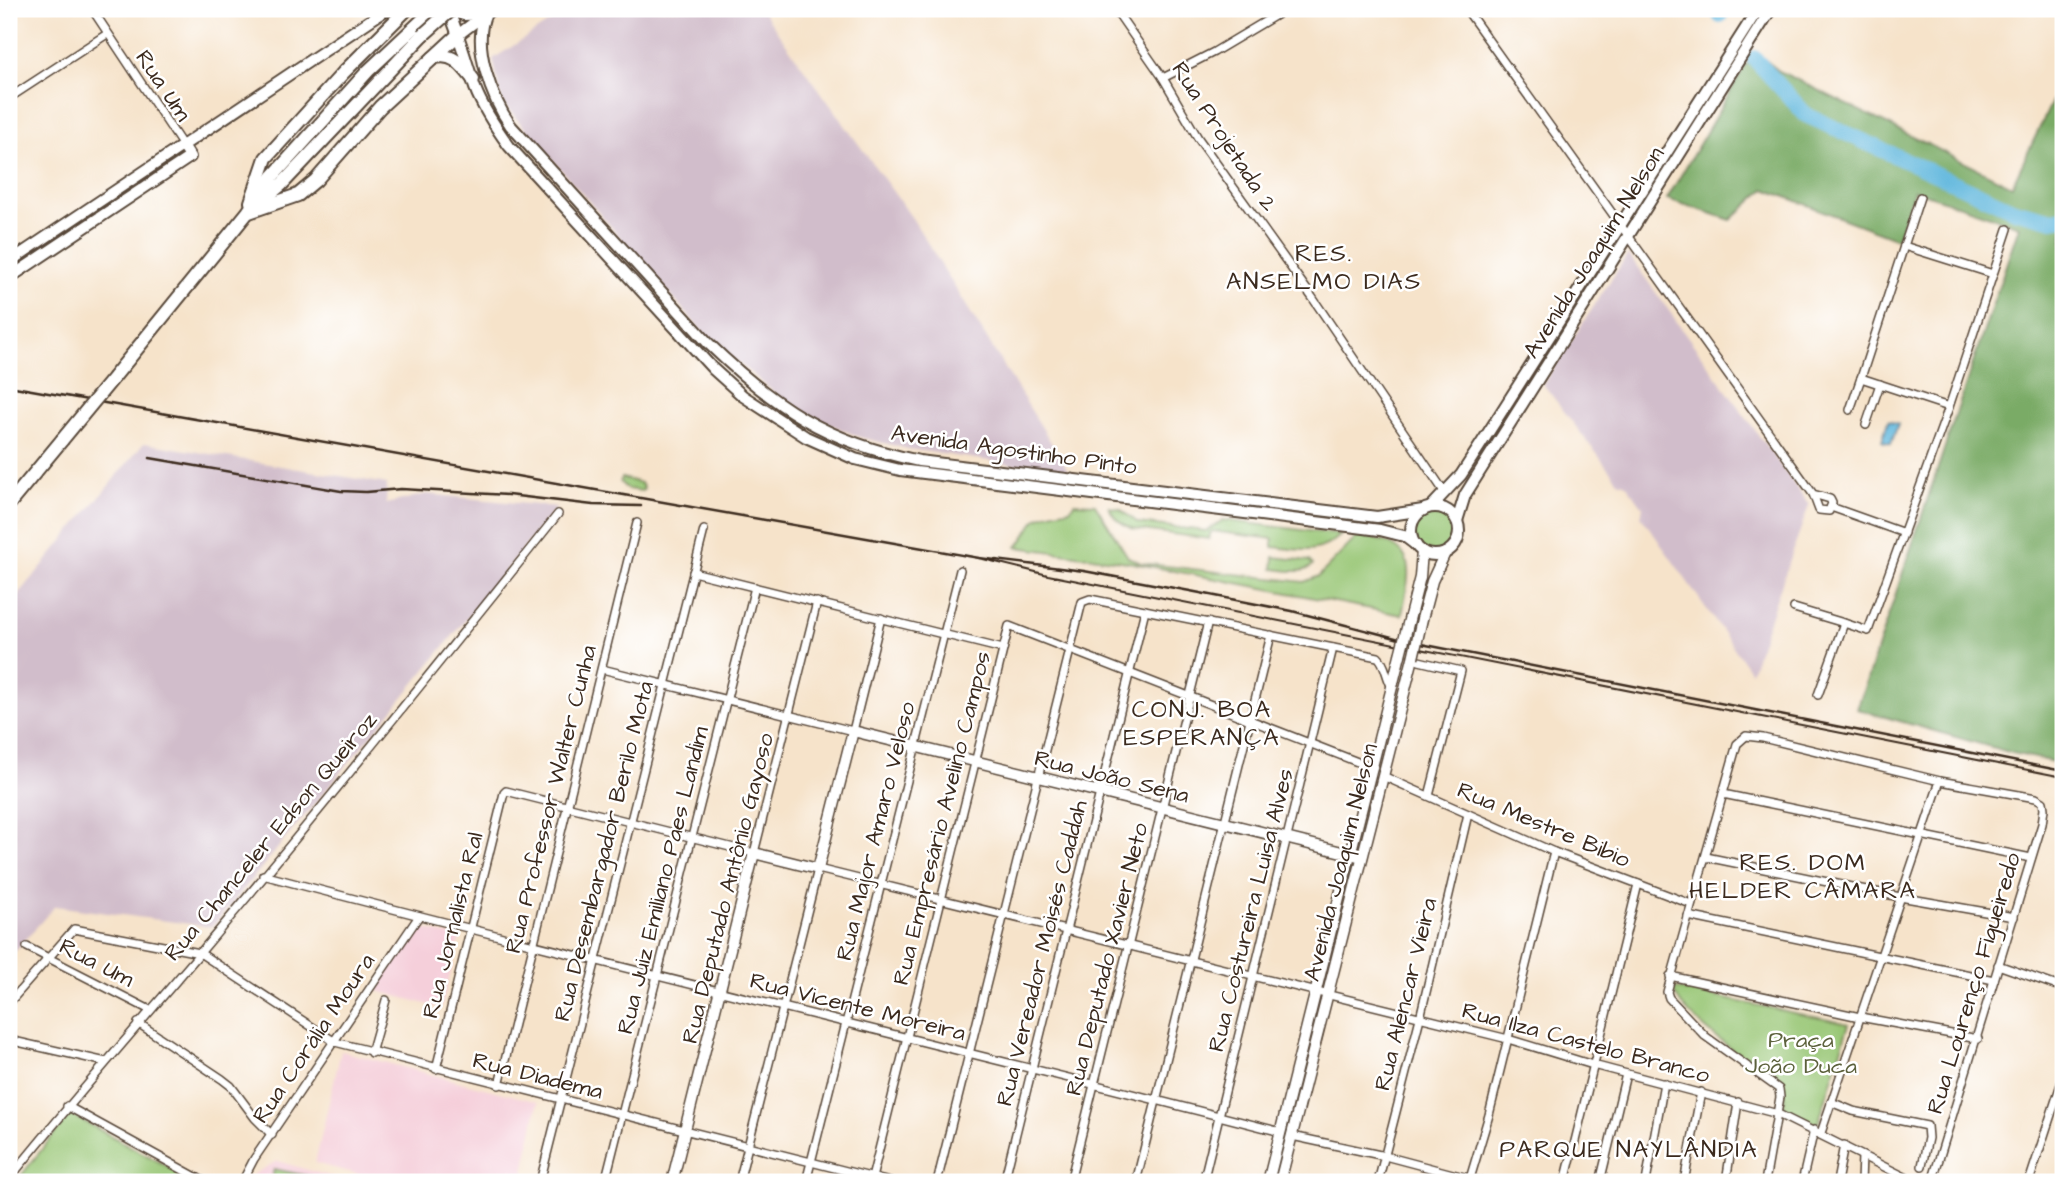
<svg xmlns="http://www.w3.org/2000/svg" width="2072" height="1191" font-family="'Architects Daughter',sans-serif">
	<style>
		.built { fill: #f5cfda }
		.industrial { fill: #d1bdcb }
		.green { fill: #98c674; stroke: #6a7849; stroke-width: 2 }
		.forest { fill: #7aab66; stroke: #5a6a42; stroke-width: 2 }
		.water { fill: #61b7dd; stroke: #4e707e; stroke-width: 2 }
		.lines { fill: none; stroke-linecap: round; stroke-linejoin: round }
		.river { stroke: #61b7dd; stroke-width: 16 }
		.street-casing { stroke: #574638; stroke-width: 10 }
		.secondary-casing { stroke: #574638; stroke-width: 13 }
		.primary-casing { stroke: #574638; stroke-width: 14 }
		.highway-casing { stroke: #574638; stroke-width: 16 }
		.street { stroke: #fff; stroke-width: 7 }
		.secondary { stroke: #fff; stroke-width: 10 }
		.primary { stroke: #fff; stroke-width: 10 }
		.highway { stroke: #fff; stroke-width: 12 }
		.tram { stroke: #3b2a1e; stroke-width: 2 }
		.rail { stroke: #3b2a1e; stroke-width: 2.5 }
		.secondary-bridge-casing { stroke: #574638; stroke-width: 13; stroke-linecap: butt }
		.highway-bridge-casing { stroke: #574638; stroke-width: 16; stroke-linecap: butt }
		.secondary-bridge { stroke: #fff; stroke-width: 10 }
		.highway-bridge { stroke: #fff; stroke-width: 12 }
		.labels { text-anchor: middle; stroke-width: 5; stroke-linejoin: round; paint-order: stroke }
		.street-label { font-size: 23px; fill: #3b2a1e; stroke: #fff }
		.park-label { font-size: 23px; fill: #5c613c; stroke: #fff }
		.neighbourhood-label { font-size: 24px; letter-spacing: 2px; fill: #3b2a1e; stroke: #fff }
	</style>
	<rect width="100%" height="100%" fill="#fff"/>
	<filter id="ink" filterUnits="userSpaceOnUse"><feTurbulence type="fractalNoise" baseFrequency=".0143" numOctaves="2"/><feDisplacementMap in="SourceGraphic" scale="14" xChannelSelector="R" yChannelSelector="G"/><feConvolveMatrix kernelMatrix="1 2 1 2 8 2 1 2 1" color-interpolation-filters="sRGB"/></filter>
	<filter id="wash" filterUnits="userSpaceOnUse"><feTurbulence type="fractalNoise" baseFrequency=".00686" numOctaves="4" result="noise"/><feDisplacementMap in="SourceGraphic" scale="28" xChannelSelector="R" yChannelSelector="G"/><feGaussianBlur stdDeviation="1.57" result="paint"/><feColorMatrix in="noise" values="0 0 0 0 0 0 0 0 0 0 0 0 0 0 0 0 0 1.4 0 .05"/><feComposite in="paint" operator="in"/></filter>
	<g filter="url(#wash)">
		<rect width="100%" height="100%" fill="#f6e3ca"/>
		<g class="built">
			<path d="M417,927L460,938L441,1008L374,990Z"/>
			<path d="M341,1051L538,1102L522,1182H388L315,1163Z"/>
			<path d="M277,1161L339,1179L338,1182H246L249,1177Z"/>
		</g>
		<g class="industrial">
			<path d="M570,9H761L912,218L1070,473L908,449L859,437L809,415L780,397L708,338L502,102L493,59Z"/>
			<path d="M1628,254L1809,505L1751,672L1641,516L1643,507L1626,484L1618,481L1543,384Z"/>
			<path d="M144,443L387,484L386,504L426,494L557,507L396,706L212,927L55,906L9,958V606Z"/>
		</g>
		<g class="green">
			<path d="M622,478L641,483L644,489L642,491L627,489L620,482Z"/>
			<path d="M1074,503L1095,504L1128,557L1141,563L1304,582L1319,576L1358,536C1419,544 1411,566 1402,615L1128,562L1017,547C1024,539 1028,531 1033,523C1040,513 1058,512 1070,509Z"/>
			<path d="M1109,507L1120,509L1138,523L1206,531L1223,520L1341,535C1318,556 1301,550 1273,547V539L1211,531L1209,539L1134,529C1122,524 1114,519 1109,507Z"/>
			<circle cx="1435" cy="531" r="21"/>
			<path d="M1274,557L1309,561L1313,565C1304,575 1286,570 1273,569Z"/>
			<path d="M1672,988L1849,1024L1818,1124L1783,1108L1785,1097L1783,1085C1754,1065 1683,1020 1672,988Z"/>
			<path d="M70,1114L197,1182H16Z"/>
			<path d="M274,1169L321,1179L320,1182H271Z"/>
		</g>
		<path class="forest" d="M1754,51L1779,71L2012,186L2059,87L2063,88V764L2012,753L1857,709L2019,226L1914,190L1897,239L1765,189L1731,220L1667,199Z"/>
		<path class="water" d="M1888,421L1898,424L1891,444L1882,441Z"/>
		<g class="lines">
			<g class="river">
				<path d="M1716,9L1720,15"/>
				<path d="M1754,58L1806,115L2014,210L2053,220L2063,218"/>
			</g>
		</g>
	</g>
	<g filter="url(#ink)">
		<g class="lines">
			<defs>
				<g id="street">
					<path d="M92,9L183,146"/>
					<path d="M1115,9L1163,78L1198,138L1312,297L1445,493"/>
					<path d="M1466,9L1813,494L1819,510L1829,511L1832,503L1830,499L1813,494"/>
					<path d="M1163,78L1214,52L1286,9"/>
					<path d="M9,98L107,34"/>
					<path d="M1904,246L1993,274"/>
					<path d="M1949,407L2008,229"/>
					<path d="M1850,410L1861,378"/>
					<path d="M1866,425L1880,384"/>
					<path d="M1831,507L1904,533"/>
					<path d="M693,572L1003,649"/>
					<path d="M1794,608L1844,623"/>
					<path d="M1419,661L1461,671L1429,796"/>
					<path d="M602,669L853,731L881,618"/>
					<path d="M1818,695L1844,623L1868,631L1949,407L1861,378L1920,197"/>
					<path d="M1383,776L1554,852L1691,904"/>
					<path d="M1723,794L2031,858"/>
					<path d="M1706,857L1900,897L2014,917"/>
					<path d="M263,875C601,965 942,1044 1281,1132"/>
					<path d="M1688,916L1994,980"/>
					<path d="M27,947L150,1010"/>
					<path d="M1998,965L2063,988"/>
					<path d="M1670,976L1860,1017L1978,1039"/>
					<path d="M9,1003L74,929L200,953L335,1042L890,1182"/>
					<path d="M138,1023L222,1079L231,1086L255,1118L272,1135"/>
					<path d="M9,1040L106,1062"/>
					<path d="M371,1053L386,1000"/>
					<path d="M436,1069L504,793L506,791L754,853L817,602"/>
					<path d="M499,1085L637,523"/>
					<path d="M1831,1102L1853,1111L1927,1126L1928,1138L1922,1166"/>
					<path d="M67,1106L205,1182"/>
					<path d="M1821,1133L1940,781"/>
					<path d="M1292,1136L1385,1156L1483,1182"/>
					<path d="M9,1179C71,1102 136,1028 200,953C322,809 440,662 558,514"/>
					<path d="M242,1182L254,1159L419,916"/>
					<path d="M540,1182L704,530"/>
					<path d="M605,1182L755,587"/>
					<path d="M739,1182L818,869L1508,1039L1593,1065L1778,1114L1915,1182"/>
					<path d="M806,1182L960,570"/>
					<path d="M871,1182L1009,626L1373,768"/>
					<path d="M937,1182L1082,602L1090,599L1378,657C1386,664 1386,678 1392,687"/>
					<path d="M1004,1182L1145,610"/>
					<path d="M1070,1182L1208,622"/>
					<path d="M1136,1182L1271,635"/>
					<path d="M1203,1182L1333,648"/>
					<path d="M1378,1182L1420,1018L1468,814"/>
					<path d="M1469,1182L1489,1115L1554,852"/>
					<path d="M1565,1182L1638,884"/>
					<path d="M1600,1182L1626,1074"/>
					<path d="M1646,1182L1664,1083"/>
					<path d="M1684,1182L1701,1092"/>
					<path d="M1726,1182L1738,1102"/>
					<path d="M1765,1182L1780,1097L1779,1089L1705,1036L1669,998L1667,992L1737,744L1746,736L1763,738L1940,781L2036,798L2043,802L2044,809L2042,824L1932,1182"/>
					<path d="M1802,1182L1814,1130"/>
					<path d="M1837,1182L1844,1145"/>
					<path d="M1861,1182L1862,1156"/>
					<path d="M2029,1182L2063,1078"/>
				</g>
				<g id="secondary">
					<path d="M1410,616L1420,577L1422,551"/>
					<path d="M1422,619L1432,581L1445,553"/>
					<path d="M672,1182L754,853L818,869L853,731L1362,857"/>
					<path d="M1268,1182L1400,655"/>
					<path d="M1280,1182L1413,658"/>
				</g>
				<g id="primary">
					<path d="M448,9C459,35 466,61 475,88C483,109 496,128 509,146L713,369L743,396L806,437L855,459L900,470L1380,530L1404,536L1416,545"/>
					<path d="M448,9L464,15L483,14"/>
					<path d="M486,13C471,45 492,99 511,126L708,343C774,407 827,442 919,461L1377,517L1423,510"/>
					<path d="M459,34L492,9"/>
					<path d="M9,262L387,9"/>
					<path d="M9,278L190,157L183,146"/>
					<circle cx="1435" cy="531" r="24"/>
					<path d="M1431,507L1461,475L1481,444L1758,9"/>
					<path d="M1457,521L1465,495L1771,9"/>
				</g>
				<g id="highway">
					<path d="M433,58C452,51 462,65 473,79"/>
					<path d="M251,202L266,158L343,73L407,9"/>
					<path d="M259,203L282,184L423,35"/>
					<path d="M249,212L298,195L316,180L380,107L459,34"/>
					<path d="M114,377L248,212L273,176L368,71L434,9"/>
					<path d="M9,504L62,440"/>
				</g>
			</defs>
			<use href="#street" class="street-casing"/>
			<use href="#secondary" class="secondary-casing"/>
			<use href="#primary" class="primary-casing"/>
			<use href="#highway" class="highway-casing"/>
			<use href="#street" class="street"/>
			<use href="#secondary" class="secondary"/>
			<use href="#primary" class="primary"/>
			<use href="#highway" class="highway"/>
			<path class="tram" d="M979,558L1048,575L2063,777"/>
			<g class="rail">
				<path d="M9,386L979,558L1084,571L1190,591L1292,611L1411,642L2063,771"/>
				<path d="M150,458L341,491L366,492L401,489L508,495L593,505L641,506"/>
			</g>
			<defs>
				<g id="secondary-bridge">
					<path d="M1400,655L1410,616"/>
					<path d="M1413,658L1422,619"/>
				</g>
				<g id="highway-bridge">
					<path d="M423,35L452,9"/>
					<path d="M62,440L114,377"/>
				</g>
			</defs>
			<use href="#secondary-bridge" class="secondary-bridge-casing"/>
			<use href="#highway-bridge" class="highway-bridge-casing"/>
			<use href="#secondary-bridge" class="secondary-bridge"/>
			<use href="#highway-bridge" class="highway-bridge"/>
		</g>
	</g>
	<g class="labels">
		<g class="street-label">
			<text transform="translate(164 85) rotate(56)" y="8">Rua Um</text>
			<text transform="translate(1225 136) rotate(57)" y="8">Rua Projetada 2</text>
			<text transform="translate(1593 252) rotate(-58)" y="8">Avenida Joaquim Nelson</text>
			<text transform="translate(1014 449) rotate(8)" y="8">Avenida Agostinho Pinto</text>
			<text transform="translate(1112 776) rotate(14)" y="8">Rua João Sena</text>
			<text transform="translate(550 799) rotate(-76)" y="8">Rua Professor Walter Cunha</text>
			<text transform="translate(941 818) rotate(-76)" y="8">Rua Empresário Avelino Campos</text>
			<text transform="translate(1544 824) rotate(23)" y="8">Rua Mestre Bibio</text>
			<text transform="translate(875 831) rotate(-76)" y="8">Rua Major Amaro Veloso</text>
			<text transform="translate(270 836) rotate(-50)" y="8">Rua Chanceler Edson Queiroz</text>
			<text transform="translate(603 851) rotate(-76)" y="8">Rua Desembargador Berilo Mota</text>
			<text transform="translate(1340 862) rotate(-76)" y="8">Avenida Joaquim Nelson</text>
			<text transform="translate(662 880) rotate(-76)" y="8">Rua Juiz Emiliano Paes Landim</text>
			<text transform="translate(727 888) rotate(-76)" y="8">Rua Deputado Antônio Gayoso</text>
			<text transform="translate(1250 910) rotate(-76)" y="8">Rua Costureira Luisa Alves</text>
			<text transform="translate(452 925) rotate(-76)" y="8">Rua Jornalista Ral</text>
			<text transform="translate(1041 953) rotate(-76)" y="8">Rua Vereador Moisés Caddah</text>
			<text transform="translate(1106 959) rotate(-76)" y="8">Rua Deputado Xavier Neto</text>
			<text transform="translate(97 962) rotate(27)" y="8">Rua Um</text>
			<text transform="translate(1973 983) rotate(-73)" y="8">Rua Lourenço Figueiredo</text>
			<text transform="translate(1405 994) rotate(-76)" y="8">Rua Alencar Vieira</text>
			<text transform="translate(858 1006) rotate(14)" y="8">Rua Vicente Moreira</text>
			<text transform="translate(313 1038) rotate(-56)" y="8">Rua Corália Moura</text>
			<text transform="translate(1586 1042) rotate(15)" y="8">Rua Ilza Castelo Branco</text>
			<text transform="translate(538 1075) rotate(14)" y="8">Rua Diadema</text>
		</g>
		<g class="park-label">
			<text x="1801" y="1047">Praça<tspan x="1801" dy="26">João Duca</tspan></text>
		</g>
		<g class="neighbourhood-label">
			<text x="1324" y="261">RES.<tspan x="1324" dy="28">ANSELMO DIAS</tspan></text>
			<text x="1202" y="717">CONJ. BOA<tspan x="1202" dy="28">ESPERANÇA</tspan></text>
			<text x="1803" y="870">RES. DOM<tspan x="1803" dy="28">HELDER CÂMARA</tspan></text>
			<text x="1629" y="1157">PARQUE NAYLÂNDIA</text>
		</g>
	</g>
	<rect width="2072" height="1191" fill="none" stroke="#fff" stroke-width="35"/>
</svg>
